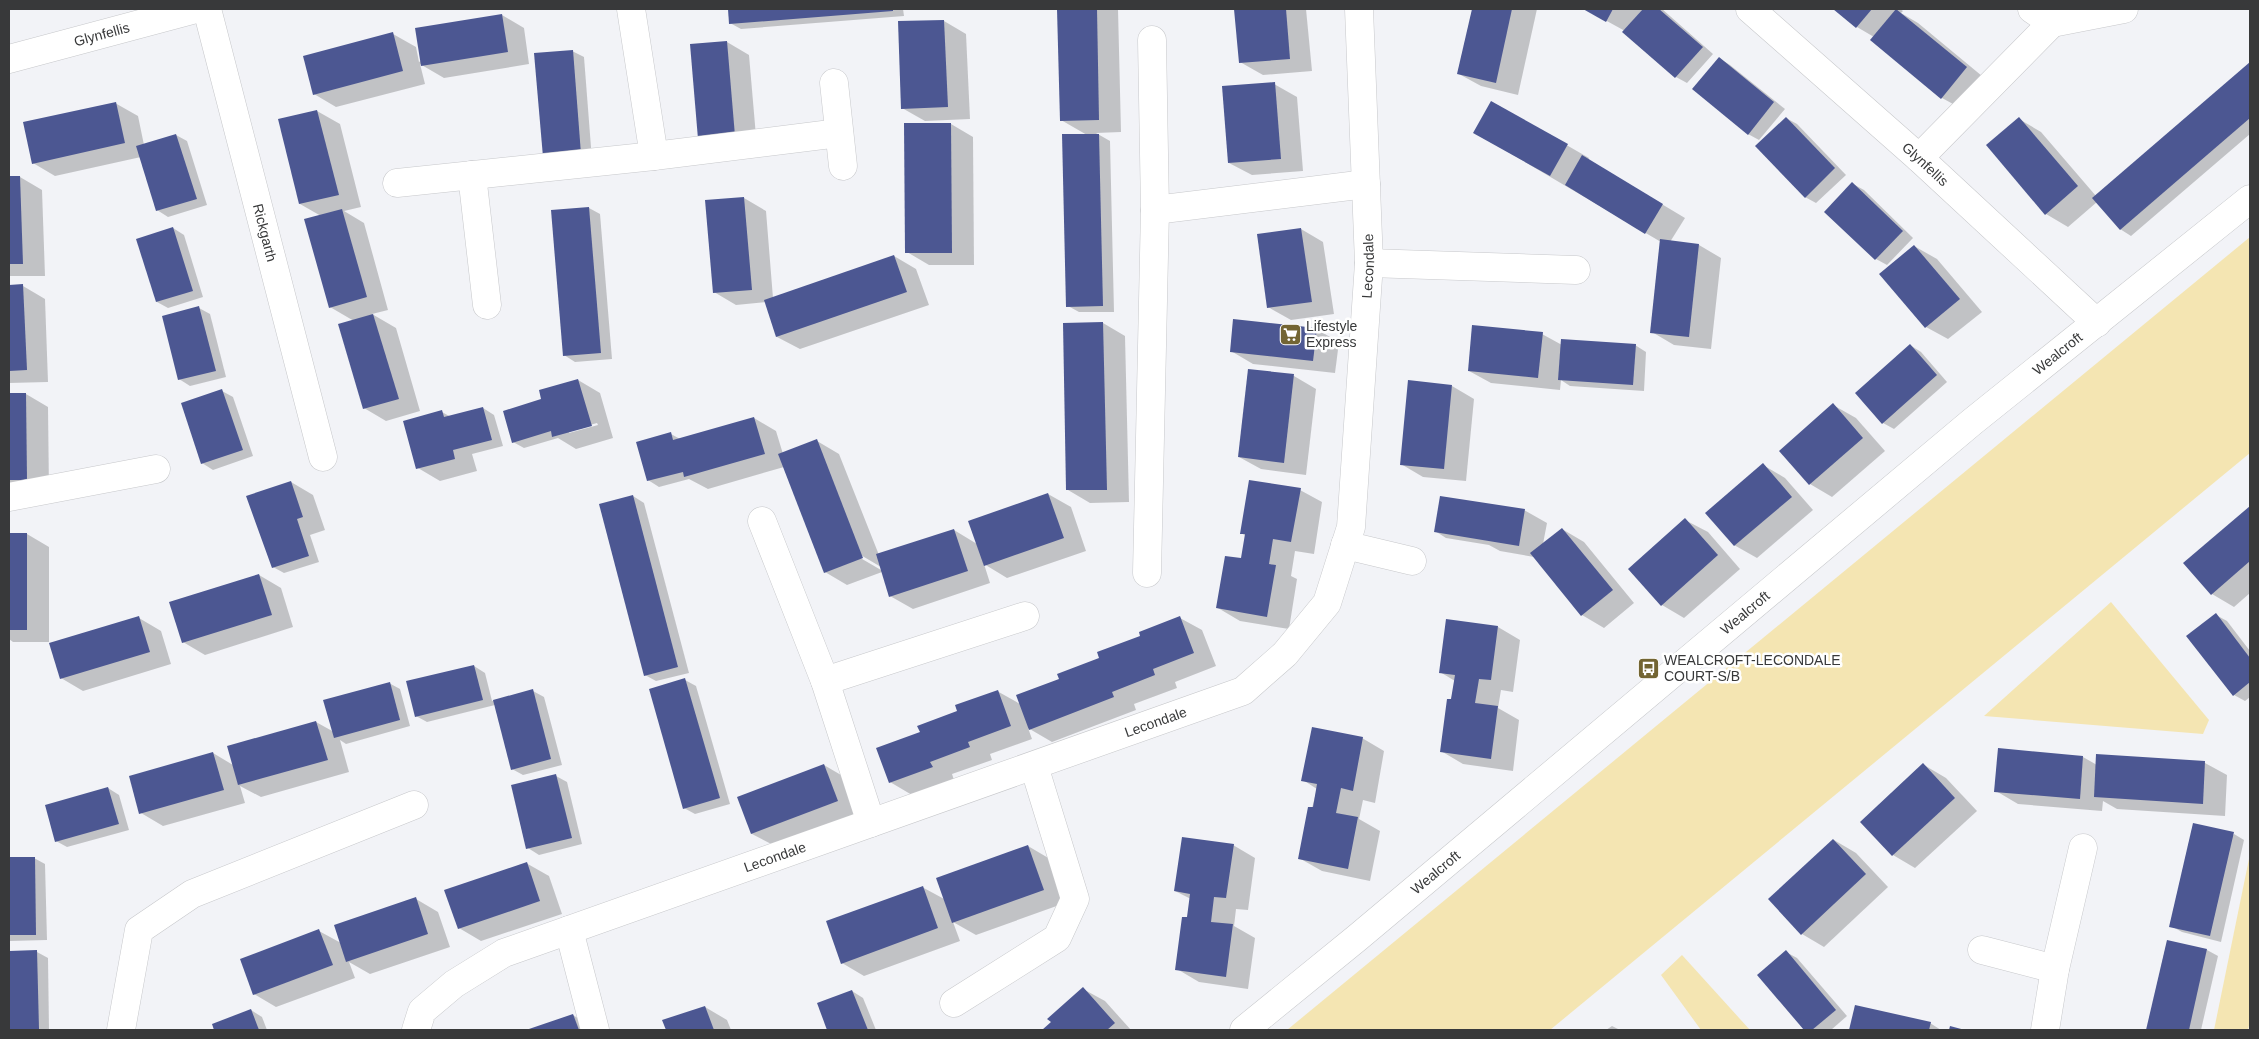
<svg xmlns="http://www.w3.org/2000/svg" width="2259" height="1039" font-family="Arial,sans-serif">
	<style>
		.green { fill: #f4e5b2 }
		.shadow { fill: #0003; fill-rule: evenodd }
		.building { fill: #4c5792 }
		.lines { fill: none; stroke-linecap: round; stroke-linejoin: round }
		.minor-casing { stroke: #c7c8cb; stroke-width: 29 }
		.minor { stroke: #fff; stroke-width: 28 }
		.labels { text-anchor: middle; stroke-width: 5; stroke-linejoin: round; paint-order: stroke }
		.street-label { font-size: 14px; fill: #38393a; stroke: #fff }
		.poi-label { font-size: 14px; fill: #38393a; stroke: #fff; text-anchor: start }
	</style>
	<rect width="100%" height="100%" fill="#f2f3f7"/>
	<g class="green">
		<path d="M2250,237V453L1550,1030H1287Z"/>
		<path d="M2111,602L2209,720L2203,734L1984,716Z"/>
		<path d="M2250,854V1021L2248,1030H2214Z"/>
		<path d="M1682,955L1750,1030H1701L1661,975Z"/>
	</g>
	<g class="shadow">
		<path d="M729,9H903L904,16L741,29L730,23Z"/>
		<path d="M1059,9H1118L1121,132L1096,133L1110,141L1114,312H1079L1068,306L1087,135L1061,120Z"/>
		<path d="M1236,9H1306L1312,71L1263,75L1240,62Z"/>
		<path d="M1473,9H1537L1518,95L1481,86L1459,74Z"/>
		<path d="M1585,9H1642V11L1644,9H1662L1713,54L1687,83L1676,77L1625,31Z"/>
		<path d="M1835,9H1900L1903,11L1901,13L1918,23L1988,81L1964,110L1942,98L1874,37L1857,27Z"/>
		<path d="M502,15L524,28L529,64L444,78L420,64L425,84L336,107L314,94L393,34L416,47L419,62Z"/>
		<path d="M944,21L966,34L970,119L925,121L902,108Z"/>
		<path d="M727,42L749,55L757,148L721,151Z"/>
		<path d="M572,51L584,57L592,160L555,162Z"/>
		<path d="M1719,58L1730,65L1785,109L1759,140L1748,134Z"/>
		<path d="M2250,63V134L2131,236L2120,229L2097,202L2068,227L2046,214L2019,119L2041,132L2096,196Z"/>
		<path d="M1274,84L1297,97L1303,171L1252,175L1229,163Z"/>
		<path d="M1492,102L1589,158L1588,160L1685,218L1670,242L1699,245L1721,258L1711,349L1674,345L1652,332L1661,242L1474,132Z"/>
		<path d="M115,103L138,116L144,145L176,135L187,141L207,205L168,217L157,210L141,157L55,176L33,163Z"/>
		<path d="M317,111L340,124L361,207L344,211L364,223L388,310L372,314L396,328L420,411L386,421L364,408L354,321L330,307L321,216L300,204L279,120Z"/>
		<path d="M1786,118L1797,124L1846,175L1816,203L1805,197Z"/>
		<path d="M951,124L973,137L974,265H929L907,252Z"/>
		<path d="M9,177H20L42,190L45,276H9Z"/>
		<path d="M1853,184L1864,190L1913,238L1887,265L1876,259L1826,212Z"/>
		<path d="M744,198L766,211L773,298L894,256L916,269L929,305L800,349L777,337L766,302L736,305L714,292Z"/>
		<path d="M589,208L600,214L612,359L575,362L564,355Z"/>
		<path d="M173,228L184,235L203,297L168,308L157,302Z"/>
		<path d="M1301,229L1323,242L1334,314L1291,320L1268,307Z"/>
		<path d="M1914,246L1937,259L1982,312L1948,339L1926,327Z"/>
		<path d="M9,286H23L45,299L48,382L9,383Z"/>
		<path d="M199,308L210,314L226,377L190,386L179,379Z"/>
		<path d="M1103,323L1125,336L1129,502L1090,503L1068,490Z"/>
		<path d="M1316,329L1339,342L1335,373L1253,364L1231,351Z"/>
		<path d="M1542,334L1562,345H1635L1646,352L1644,391L1570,386L1561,380L1560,390L1491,383L1469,371Z"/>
		<path d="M1910,345L1921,352L1947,382L1894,429L1883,423Z"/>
		<path d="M1249,370L1294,376L1316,389L1306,475L1261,469L1239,457Z"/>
		<path d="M578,380L600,393L613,438L576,449L558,438L524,448L513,442L541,401ZM597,423L598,425L569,433V431Z"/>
		<path d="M1452,386L1474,399L1466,481L1423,477L1401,464Z"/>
		<path d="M222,391L233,397L253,456L213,470L202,463Z"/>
		<path d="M9,394H26L48,407L49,492L9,491Z"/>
		<path d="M1833,405L1856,418L1885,451L1832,497L1810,484Z"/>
		<path d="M483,408L494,415L503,446L472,454L477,471L440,481L418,468L442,412L451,417Z"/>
		<path d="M754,418L776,431L783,454L817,441L839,454L879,555L954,530L977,544L1048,494L1071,507L1086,551L1007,578L984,564L990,583L913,609L890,596L882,572L847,585L825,572L784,467L708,489L689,479L659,487L648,480L671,434L680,439ZM859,554L881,567V570L857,556Z"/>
		<path d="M1763,465L1785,478L1813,510L1757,558L1734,545Z"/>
		<path d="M291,482L313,495L325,530L310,535L319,562L284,573L273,567Z"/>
		<path d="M1300,490L1322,502L1314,554L1295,551L1291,576L1297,579L1289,629L1240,621L1218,608L1242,560L1246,536L1241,533Z"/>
		<path d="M633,496L644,503L689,673L656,681L645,675Z"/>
		<path d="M2250,507V593L2234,607L2212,594L2185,563Z"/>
		<path d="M1524,510L1547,523L1543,544L1562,529L1584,542L1634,603L1604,628L1582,615L1534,557L1500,551L1489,545L1446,538L1435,531Z"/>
		<path d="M1685,520L1708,532L1740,569L1684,618L1662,605Z"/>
		<path d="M9,534H27L49,547V642H13L9,639Z"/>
		<path d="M259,575L281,588L293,627L205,655L183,642Z"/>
		<path d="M2216,615L2227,621L2250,651V697L2245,701L2234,695Z"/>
		<path d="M139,618L161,631L171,664L83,691L61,678Z"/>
		<path d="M1180,618L1202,630L1216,666L1175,682L1177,688L1134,704L1136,710L1052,742L1028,728L1032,739L990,754L992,760L952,774L954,780L912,795L890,782L921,733L997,691L1020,704L1060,680Z"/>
		<path d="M1498,627L1520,640L1513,692L1501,690L1498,708L1519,720L1513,771L1463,764L1441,751L1455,681L1440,672Z"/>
		<path d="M474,666L485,673L492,701L533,691L544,697L562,765L523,775L512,769L495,705L427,722L416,716Z"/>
		<path d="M685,680L696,686L730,804L695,814L684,808Z"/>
		<path d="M389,683L400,689L410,726L346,744L340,740L349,772L261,797L240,786L245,803L163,826L141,813L213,753L233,765L316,722L334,732Z"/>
		<path d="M1362,738L1384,751L1375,803L1363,800L1359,819L1380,831L1370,881L1322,871L1299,858L1317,789L1303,780Z"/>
		<path d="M2083,757L2097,765L2205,763L2227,775L2225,816L2117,809L2103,801L2102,811L2018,804L1996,791Z"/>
		<path d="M824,765L846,778L860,814L775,846L752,834L739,798Z"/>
		<path d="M1924,765L1946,778L1977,811L1915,868L1893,855Z"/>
		<path d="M556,776L567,782L582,844L539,855L528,848Z"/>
		<path d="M108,788L119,795L129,830L67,847L56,841Z"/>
		<path d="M2234,834L2244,840L2221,942L2182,932L2171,926Z"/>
		<path d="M1834,840L1856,853L1888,887L1824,947L1802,934Z"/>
		<path d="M1233,845L1255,858L1248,910L1236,909L1234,926L1255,938L1248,989L1199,982L1177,969L1191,899L1175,891Z"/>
		<path d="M1028,846L1050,859L1065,903L976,935L953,922L960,941L864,976L842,963L922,887L946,900Z"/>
		<path d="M34,858L45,864L47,940L10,941L9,940V859Z"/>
		<path d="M526,863L549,876L562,914L481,941L459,928Z"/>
		<path d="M416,899L438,912L450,947L370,974L349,962L355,978L276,1007L254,994L319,931L341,943Z"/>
		<path d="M2167,941L2207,950L2218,956L2201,1030H2147Z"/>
		<path d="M9,952H37L48,958L49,1030H9Z"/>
		<path d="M1786,952L1797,958L1847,1016L1831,1030H1806L1759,975Z"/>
		<path d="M1083,989L1105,1001L1131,1030H1044Z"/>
		<path d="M852,991L863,998L876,1030H829L819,1004Z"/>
		<path d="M705,1007L727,1020L731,1030H667L664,1021Z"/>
		<path d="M1856,1007L1930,1023L1941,1030H1851Z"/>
		<path d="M251,1010L262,1017L267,1030H216L214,1025Z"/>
		<path d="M573,1015L596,1030H530Z"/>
		<path d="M1612,1026L1620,1030H1606Z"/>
	</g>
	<g class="building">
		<path d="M728,9H893V11L729,24Z"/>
		<path d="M1057,9H1097L1099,120L1060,121Z"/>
		<path d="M1234,9H1286L1290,59L1239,63Z"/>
		<path d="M1472,9H1512L1496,83L1457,74Z"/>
		<path d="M1583,9H1613L1606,22Z"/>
		<path d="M1643,9H1659L1703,47L1675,78L1622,32Z"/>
		<path d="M1833,9H1872L1856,28Z"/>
		<path d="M1896,9L1967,67L1941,99L1870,40Z"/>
		<path d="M502,14L508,52L421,66L415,28Z"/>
		<path d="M944,20L948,107L901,109L898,21Z"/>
		<path d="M393,32L403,71L313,95L303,56Z"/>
		<path d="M727,41L735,136L698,139L690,44Z"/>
		<path d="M573,50L581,154L543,157L534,53Z"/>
		<path d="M1719,57L1774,102L1748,135L1692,89Z"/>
		<path d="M2250,62V118L2120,230L2092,198Z"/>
		<path d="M1275,82L1281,159L1228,163L1222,86Z"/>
		<path d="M1491,101L1568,144L1550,176L1473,133Z"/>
		<path d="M116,102L125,143L32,164L23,122Z"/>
		<path d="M317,110L339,195L299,204L278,119Z"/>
		<path d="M1786,117L1835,168L1805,198L1755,146Z"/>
		<path d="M2019,117L2078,186L2045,215L1986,145Z"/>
		<path d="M904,123H951L952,253H905Z"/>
		<path d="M176,134L197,199L156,211L136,146Z"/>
		<path d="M1062,134H1099L1103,306L1066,307Z"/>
		<path d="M1582,155L1663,204L1645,234L1565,185Z"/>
		<path d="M9,176H20L23,264H9Z"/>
		<path d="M1852,182L1903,231L1875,260L1824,212Z"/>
		<path d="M744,197L752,290L713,293L705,200Z"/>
		<path d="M589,207L601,353L563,356L551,210Z"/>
		<path d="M342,209L367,297L329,308L304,219Z"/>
		<path d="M173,227L193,291L156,302L136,239Z"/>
		<path d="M1301,228L1312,302L1267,308L1257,234Z"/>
		<path d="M1660,239L1699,244L1689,337L1650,333Z"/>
		<path d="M1914,245L1960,299L1925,328L1879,274Z"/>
		<path d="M894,255L907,292L776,337L764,300Z"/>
		<path d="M23,284L27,370L9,371V285Z"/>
		<path d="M199,306L216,371L178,380L162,316Z"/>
		<path d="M373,314L399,399L363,409L338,324Z"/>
		<path d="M1233,319L1317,328L1313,361L1230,352Z"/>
		<path d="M1103,322L1107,490H1066L1063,323Z"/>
		<path d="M1472,325L1543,332L1538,378L1468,371Z"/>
		<path d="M1561,339L1636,344L1633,385L1558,380Z"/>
		<path d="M1910,344L1937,375L1882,424L1855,393Z"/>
		<path d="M1248,369L1294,374L1284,463L1238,457Z"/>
		<path d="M578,379L592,426L552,437L551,431L512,443L503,411L541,399L539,390Z"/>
		<path d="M1408,380L1452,385L1444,469L1400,465Z"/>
		<path d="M222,389L243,450L201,464L181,403Z"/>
		<path d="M9,393H26L27,480H9Z"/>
		<path d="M1833,403L1863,438L1809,485L1779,451Z"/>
		<path d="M483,407L492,440L453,450L455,459L416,469L403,421L442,410L444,417Z"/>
		<path d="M754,417L765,454L684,477L683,472L647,481L636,442L671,432L673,440Z"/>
		<path d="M817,439L863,558L824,573L778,454Z"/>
		<path d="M1763,463L1792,497L1734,546L1705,513Z"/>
		<path d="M1249,480L1301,488L1291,542L1273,539L1269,564L1276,565L1267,617L1216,608L1225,556L1241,558L1245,534H1240Z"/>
		<path d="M291,481L303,517L297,519L309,556L272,568L246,496Z"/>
		<path d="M1048,493L1064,538L984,566L968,521Z"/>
		<path d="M633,495L678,667L644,676L599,504Z"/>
		<path d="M1440,496L1525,509L1519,546L1434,532Z"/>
		<path d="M2250,506V561L2211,595L2183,563Z"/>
		<path d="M1685,518L1718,555L1661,606L1628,569Z"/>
		<path d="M1562,528L1613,590L1581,616L1530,553Z"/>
		<path d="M954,529L968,571L889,597L876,554Z"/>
		<rect x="9" y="533" width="18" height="97"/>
		<path d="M259,574L272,615L182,643L169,602Z"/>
		<path d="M2216,613L2250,658V682L2233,696L2186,636Z"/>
		<path d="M139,616L150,652L60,679L49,643Z"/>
		<path d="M1180,616L1194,653L1153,669L1155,675L1112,692L1114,697L1029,730L1016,695L1059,679L1057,674L1099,658L1097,652L1140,636L1139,632Z"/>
		<path d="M1446,619L1498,626L1491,680L1479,679L1475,703L1498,706L1491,759L1440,752L1447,699H1451L1455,675L1439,673Z"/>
		<path d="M474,665L483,700L415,717L406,681Z"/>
		<path d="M685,678L720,798L683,809L649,689Z"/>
		<path d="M390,682L400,720L334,738L323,700Z"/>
		<path d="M533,689L551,759L511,770L493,700Z"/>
		<path d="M998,690L1011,726L968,742L970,747L930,762L933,767L889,783L876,748L920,732L917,726L957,711L955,705Z"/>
		<path d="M316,721L328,760L238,785L227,746Z"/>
		<path d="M1312,727L1363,737L1353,791L1341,788L1336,813L1358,817L1348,869L1298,859L1308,807H1313L1317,784L1301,781Z"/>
		<path d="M1998,748L2083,756L2080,799L1994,792Z"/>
		<path d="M213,752L224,790L139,814L129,776Z"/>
		<path d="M2096,754L2205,761L2203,804L2094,797Z"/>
		<path d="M1923,763L1955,798L1892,856L1860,822Z"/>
		<path d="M824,764L838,801L751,834L737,797Z"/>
		<path d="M556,774L572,838L526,849L511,785Z"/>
		<path d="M108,787L119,824L55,842L45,805Z"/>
		<path d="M2193,823L2234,832L2210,936L2169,927Z"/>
		<path d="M1182,837L1234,844L1226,898L1214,897L1211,922L1233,924L1226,977L1175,970L1182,917H1187L1190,894L1174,891Z"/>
		<path d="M1833,839L1866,874L1801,935L1768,899Z"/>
		<path d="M1028,845L1044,890L952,923L936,878Z"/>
		<path d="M9,857H35L36,935H9Z"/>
		<path d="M527,862L540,901L458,929L444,890Z"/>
		<path d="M923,886L938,928L841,964L826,921Z"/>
		<path d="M416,897L428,934L346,962L334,925Z"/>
		<path d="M319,929L333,965L253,995L240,959Z"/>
		<path d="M2167,940L2207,949L2189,1030H2146Z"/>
		<path d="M37,950L39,1029L9,1030V951Z"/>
		<path d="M1786,950L1836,1010L1812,1030H1804L1757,975Z"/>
		<path d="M1083,987L1115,1023L1107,1030H1042L1051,1022L1047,1019Z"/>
		<path d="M852,990L868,1030H827L817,1003Z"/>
		<path d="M1855,1005L1931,1022L1929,1030H1849Z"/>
		<path d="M705,1006L714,1030H666L662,1020Z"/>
		<path d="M251,1009L259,1030H214L212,1024Z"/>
		<path d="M573,1014L579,1030H526Z"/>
		<path d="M1950,1026L1965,1030H1949Z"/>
	</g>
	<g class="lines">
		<defs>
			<g id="minor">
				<path id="s1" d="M207,9L323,457"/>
				<path d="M631,9L654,156"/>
				<path id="s2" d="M1750,9L1919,158L2097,323"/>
				<path d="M2032,9L2052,23L2124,9"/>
				<path id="s3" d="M9,59L196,9"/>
				<path d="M834,83L843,166"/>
				<path d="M1919,158L2052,23"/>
				<path d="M472,175L487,305"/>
				<path d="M397,183L654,156L839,133"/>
				<path d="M1155,210L1366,184"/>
				<path d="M1369,263L1576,270"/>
				<path d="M9,497L156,469"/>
				<path d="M762,521L825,681L871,823"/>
				<path d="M1345,545L1412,561"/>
				<path d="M1147,573L1155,210L1152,40"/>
				<path d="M825,681L1025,616"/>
				<path d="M569,930L595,1030"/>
				<path d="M1982,950L2055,969"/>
				<path d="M954,1003L1057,938L1075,899L1034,766"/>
				<path d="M121,1030L139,930L192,894L414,805"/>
				<path id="s4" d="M416,1030L422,1011L454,984L504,953L1243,691L1285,654L1327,603L1351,527L1369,263L1359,9"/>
				<path id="s5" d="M1244,1030L1357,938L1972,422L2250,199"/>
				<path d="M2045,1030L2055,969L2083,848"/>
			</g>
		</defs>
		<use href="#minor" class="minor-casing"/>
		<use href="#minor" class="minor"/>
	</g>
	<defs>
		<symbol id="supermarket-square" viewBox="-11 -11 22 22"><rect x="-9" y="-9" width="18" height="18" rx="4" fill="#736533" stroke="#fff"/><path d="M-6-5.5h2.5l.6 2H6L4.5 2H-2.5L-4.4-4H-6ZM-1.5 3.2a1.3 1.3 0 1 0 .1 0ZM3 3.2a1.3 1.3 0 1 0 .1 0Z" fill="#fff"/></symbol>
		<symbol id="bus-square" viewBox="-11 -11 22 22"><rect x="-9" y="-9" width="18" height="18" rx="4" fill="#736533" stroke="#fff"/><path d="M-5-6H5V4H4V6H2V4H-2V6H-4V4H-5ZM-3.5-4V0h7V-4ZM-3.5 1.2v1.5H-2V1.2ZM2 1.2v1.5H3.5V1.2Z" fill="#fff"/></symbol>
	</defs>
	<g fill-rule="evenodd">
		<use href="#supermarket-square" x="1278" y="322" width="25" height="25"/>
		<use href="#bus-square" x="1636" y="656" width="25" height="25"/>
	</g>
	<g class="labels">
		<g class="street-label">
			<text dy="5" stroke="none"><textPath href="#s3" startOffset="96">Glynfellis</textPath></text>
			<text dy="5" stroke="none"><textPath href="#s2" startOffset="234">Glynfellis</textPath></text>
			<text dy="5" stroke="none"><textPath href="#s1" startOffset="231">Rickgarth</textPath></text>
			<text dy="5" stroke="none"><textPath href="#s4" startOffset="1368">Lecondale</textPath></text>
			<text dy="5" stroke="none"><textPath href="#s5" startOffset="1058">Wealcroft</textPath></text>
			<text dy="5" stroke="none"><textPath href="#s5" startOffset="652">Wealcroft</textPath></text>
			<text dy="5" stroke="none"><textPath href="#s4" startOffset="812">Lecondale</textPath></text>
			<text dy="5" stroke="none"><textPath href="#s4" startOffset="408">Lecondale</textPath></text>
			<text dy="5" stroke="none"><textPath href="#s5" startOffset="248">Wealcroft</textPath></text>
		</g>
		<g class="poi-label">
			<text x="1306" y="331">Lifestyle<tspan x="1306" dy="16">Express</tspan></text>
			<text x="1664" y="665">WEALCROFT-LECONDALE<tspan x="1664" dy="16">COURT-S/B</tspan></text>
		</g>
	</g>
	<rect width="2259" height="1039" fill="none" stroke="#38393a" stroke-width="20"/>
</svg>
